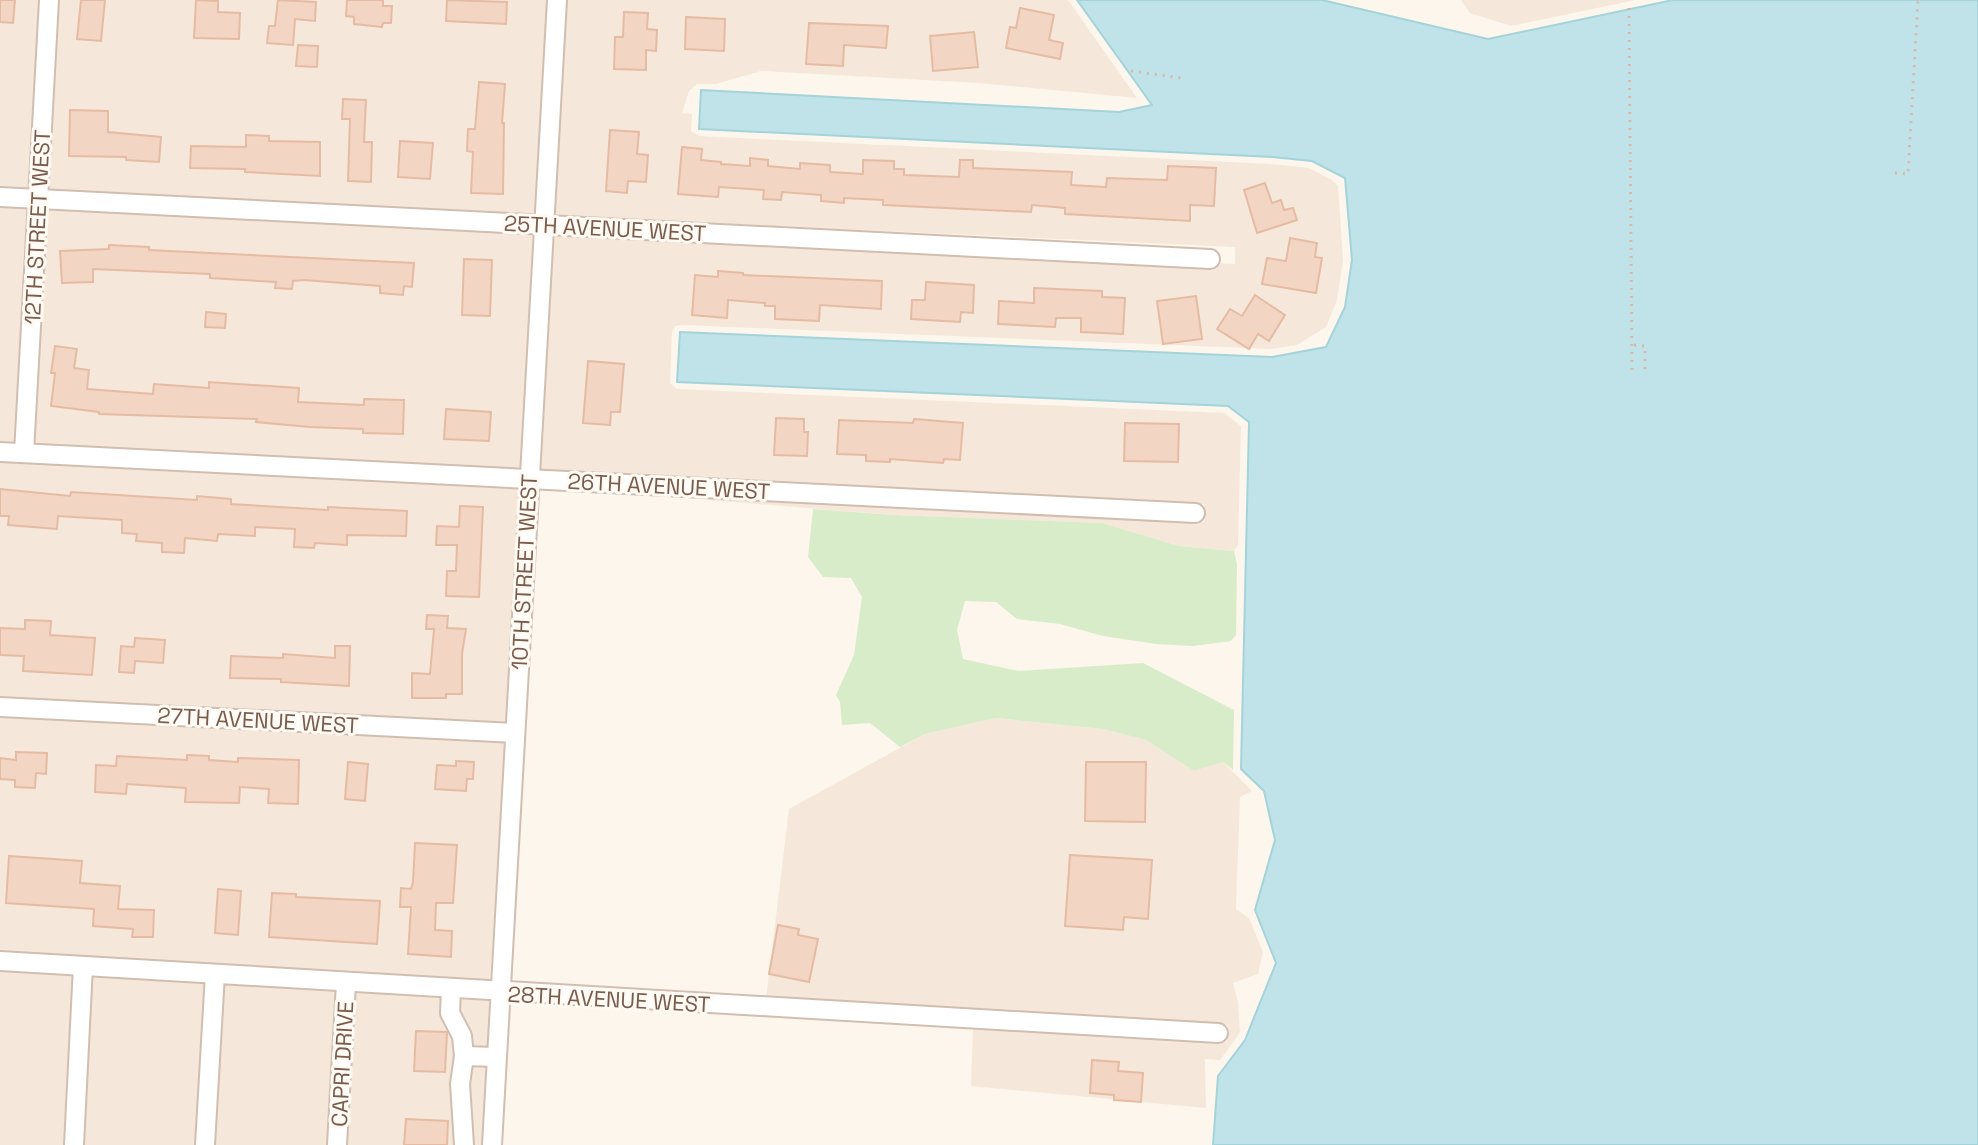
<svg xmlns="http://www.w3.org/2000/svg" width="1978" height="1145" font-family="'Space Grotesk',sans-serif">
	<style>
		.residential { fill: #f5e8da }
		.green { fill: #d8ecc9 }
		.water { fill: #bfe3e8; stroke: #a5d3da; stroke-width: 2 }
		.building { fill: #f3d5c3; stroke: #e6bba3; stroke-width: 2 }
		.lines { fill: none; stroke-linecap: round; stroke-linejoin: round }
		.minor-casing { stroke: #d1beb0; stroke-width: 22 }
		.path { stroke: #d9b8a5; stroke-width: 3; stroke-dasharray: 2 6; stroke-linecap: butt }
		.minor { stroke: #fff; stroke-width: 18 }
		.labels { text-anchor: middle; stroke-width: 6; stroke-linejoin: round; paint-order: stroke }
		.street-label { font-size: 22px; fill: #7a5c4d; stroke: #fffaf3 }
	</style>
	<rect width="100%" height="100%" fill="#fdf6ec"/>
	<g class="residential">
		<path d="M0,0H39L29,190L0,188Z"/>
		<path d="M59,0H547L536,215L48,191Z"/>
		<path d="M567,0H1068L1137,98L979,83L761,71L716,84H697L689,91L682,113L692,114L691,131L699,136L1271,164L1309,168L1332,180L1338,186L1343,260L1337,300L1326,327L1297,345L1271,349L681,325L675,326L672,332L670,383L677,389L1224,413L1241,426L1238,545L1234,551L1179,546L1102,523L894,515L586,490L1204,522V504L540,471L554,234L1235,264V247L555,216Z"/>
		<path d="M1461,0H1636L1511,26L1470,13Z"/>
		<path d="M0,206L28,207L14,444L0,443Z"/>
		<path d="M47,208L535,233L520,469L34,445Z"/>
		<path d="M0,461L519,487L506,724L0,698Z"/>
		<path d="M0,716L505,741L490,983L0,952Z"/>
		<path d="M994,718L1103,729L1146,740L1194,771L1223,762L1252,791L1240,797L1236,909L1249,918L1263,952L1258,974L1233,983L1238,1002L1240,1032L1237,1037L1220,1060L1205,1059L1206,1108L971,1086L973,1028L1227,1042L1228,1025L766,999L789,809L925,734Z"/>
		<path d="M0,969L73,974L64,1145H0Z"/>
		<path d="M93,975L205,983L196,1145H83Z"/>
		<path d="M224,984L336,991L327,1145H215Z"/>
		<path d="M356,992L489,1001L482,1145H347Z"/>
	</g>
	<path class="green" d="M813,509L894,515L1102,523L1179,546L1234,551L1237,564L1236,635L1231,641L1193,646L1156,644L1103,636L1060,624L1017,619L996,602L965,601L957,630L963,659L1018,671L1143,663L1234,710L1233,770L1223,762L1194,771L1146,740L1103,729L995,718L925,734L900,747L870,723L842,725L840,702L836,695L854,655L862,597L851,578L823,577L808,557Z"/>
	<path class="water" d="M1077,0H1322L1488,39L1673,0H1978V1145H1213L1218,1076L1245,1040L1276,963L1255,910L1275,840L1264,791L1241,769L1249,422L1228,406L677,382L680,332L1272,357L1326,347L1345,307L1352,260L1345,178L1312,161L1272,157L699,129L701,90L1119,112L1152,105Z"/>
	<g class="building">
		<path d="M0,0H15L13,23L0,22Z"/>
		<path d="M81,0H105L101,41L77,39Z"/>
		<path d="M196,0L218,1V12L240,13L239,39L194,38Z"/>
		<path d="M278,0L316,2L315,21L295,19L293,45L267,43L269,26H275Z"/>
		<path d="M347,0H383V6H392L391,23H383L382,27L354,24V17L346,16Z"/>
		<path d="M447,0L507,2L506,24L446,21Z"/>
		<path d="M1020,8L1054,15L1049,40L1063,43L1060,59L1006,48L1010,27L1016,28Z"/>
		<path d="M624,12L648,13L647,29L657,30L656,51L646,50V70L614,69L615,37H623Z"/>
		<path d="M686,17L725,19L724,51L685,49Z"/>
		<path d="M809,23L888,26L886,48L844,45L843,66L806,64Z"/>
		<path d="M974,32L978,67L933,71L930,36Z"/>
		<path d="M298,45L318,46L317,67L296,66Z"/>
		<path d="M479,82L505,84L502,123H504L503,194L471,193L473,152L467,151L468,129H475Z"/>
		<path d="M343,99L366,100L364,142H372L371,182L348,181L350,119H342Z"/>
		<path d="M70,110L108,111V132L161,137L159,162L126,160V157L69,156Z"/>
		<path d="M610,130L639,132L637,154L648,155L646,182L628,181L627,193L606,191Z"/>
		<path d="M246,135L269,136V141L320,142V176L245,172V169L190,168L191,146L246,147Z"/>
		<path d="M400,141L433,143L430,179L398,177Z"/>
		<path d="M682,147L702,149L701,160L721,162V164L750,166V158L768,160V166L800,169V163L830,165V172L863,174V160L894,161V169H904V175L959,177L960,160H973V168L1072,172L1071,185L1106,187L1107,178L1167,180L1168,166L1216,168L1214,206L1190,205V221L1065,214V208L1032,205L1031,212L883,205V200L844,198V203L821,201V195L782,192L781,200L763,199L764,190L719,187L718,197L678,194Z"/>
		<path d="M1265,183L1272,203L1281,200L1284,210L1293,208L1297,220L1257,233L1244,190Z"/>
		<path d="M1290,238L1317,243L1315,257L1322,258L1316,293L1262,284L1267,258L1286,261Z"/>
		<path d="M109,245L149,247V250L414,263L412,287L404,286L403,295L380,293V286L304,280L293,281L292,289L275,288L276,282L210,278V274L93,269V282L62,283L60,251L109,249Z"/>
		<path d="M464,259L492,260L490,316L462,315Z"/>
		<path d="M718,271L743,273V275L882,281L881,309L820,305L819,321L775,319V306H765V303L728,300L727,318L692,315L695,275L718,277Z"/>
		<path d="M926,282L974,285L973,313L961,312L960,322L911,319L912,300H925Z"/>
		<path d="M1034,288L1102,291V297L1125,298L1123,334L1081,332V318H1056L1055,327L998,324L999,301L1034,303Z"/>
		<path d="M1255,295L1285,315L1269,341L1258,334L1249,349L1217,329L1230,309L1242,316Z"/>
		<path d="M1196,296L1202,339L1163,344L1157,301Z"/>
		<path d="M206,312L226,314L225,328L205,327Z"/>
		<path d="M55,346L77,349L74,368L89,370L87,389L153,394L154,384L209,388V382L299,388L298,402L364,405V399L404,400L403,434L363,433V429L310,427L256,422L257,419L99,414V412L51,406L55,373H51Z"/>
		<path d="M588,361L624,364L620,412H611L610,425L583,423Z"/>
		<path d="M446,409L491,412L489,441L444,439Z"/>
		<path d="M776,418L804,419V432H808L807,456L774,455Z"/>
		<path d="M914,419L963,423L960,460L944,459L943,463L890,459V462L866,461V455L837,454L839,420L913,423Z"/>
		<path d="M1125,423L1179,424L1178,462L1124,461Z"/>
		<path d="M0,489L70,496L71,492L197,500V496L231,499V504L328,510V507L407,511L406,536L347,535V545L315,543L314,548L294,547L295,529L255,527V536L218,534L217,541L185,538L184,553L162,552V543L136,541L137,534L122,533V520L58,516L57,529L8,525L9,516H0Z"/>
		<path d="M460,506L483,507L479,597L446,596L447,571H456L457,545H436L437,526L459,527Z"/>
		<path d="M427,615L448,616L447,628L466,629L462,654V694H446V698H412V673L430,674L434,629H426Z"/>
		<path d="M25,620L51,621L50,635L95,638L92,675L23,671L24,656L0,655V628L25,629Z"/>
		<path d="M135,638L165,640L163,663L135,661L134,673L119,672L121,646L134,647Z"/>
		<path d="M335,646H350L349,686L281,682V679L230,678L231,656L283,658V654L335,658Z"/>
		<path d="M16,752L47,753L46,774L36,773L35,788L15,787V780L0,779V758L16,760Z"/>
		<path d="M187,755L209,756V760L238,762V758L299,760L298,804L268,803L269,789L240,787L239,803L185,802L186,788L127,784L126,794L95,792L96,765L116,766L117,756L187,760Z"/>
		<path d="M456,761L474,762L473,779H467L466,791L435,789L437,765L456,766Z"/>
		<path d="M348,762L368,764L365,801L345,799Z"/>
		<path d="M1086,762H1146L1145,822L1085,821Z"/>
		<path d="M415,843L457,845L453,903H436L435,930L452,931L451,957L408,954L411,907H400L401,888L411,889L413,882Z"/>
		<path d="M1070,855L1152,860L1148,919L1124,917L1123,930L1065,926Z"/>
		<path d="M9,856L82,861L80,883L120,886L118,909L154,910L153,937H132L133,929L93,926L94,909L6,903Z"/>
		<path d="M218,889L241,891L238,935L215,933Z"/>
		<path d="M272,893L296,894V897L380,901L377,944L269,937Z"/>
		<path d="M778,925L799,929L798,935L818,939L809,982L769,974Z"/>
		<path d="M416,1031L447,1032L445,1072L414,1071Z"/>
		<path d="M1092,1060L1119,1062L1118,1071L1143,1073L1141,1102L1114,1100V1095L1090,1093Z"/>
		<path d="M406,1119L448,1121L447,1145H404Z"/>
	</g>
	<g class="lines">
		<defs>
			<g id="minor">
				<path d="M0,197L1210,259"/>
				<path d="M0,452L1195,513"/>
				<path d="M24,453L49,0"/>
				<path d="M0,707L515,733"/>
				<path d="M0,961L1218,1033"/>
				<path d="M451,989L450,1013L462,1036L464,1056L496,1057"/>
				<path d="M74,1145L83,966"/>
				<path d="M205,1145L215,974"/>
				<path d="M337,1145L346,983"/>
				<path d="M464,1145L460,1084L464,1056"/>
				<path d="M492,1145L557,0"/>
			</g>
		</defs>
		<use href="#minor" class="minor-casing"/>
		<g class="path">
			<path d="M1629,8L1632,370"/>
			<path d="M1131,71L1181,78"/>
			<path d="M1895,173L1908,174L1918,0"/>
			<path d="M1634,345L1645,346V370"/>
		</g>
		<use href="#minor" class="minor"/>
	</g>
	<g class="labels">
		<g class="street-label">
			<text transform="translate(37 227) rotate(-87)" y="8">12TH STREET WEST</text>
			<text transform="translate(605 228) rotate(3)" y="8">25TH AVENUE WEST</text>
			<text transform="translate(669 486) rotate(3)" y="8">26TH AVENUE WEST</text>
			<text transform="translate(524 572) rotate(-87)" y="8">10TH STREET WEST</text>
			<text transform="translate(258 720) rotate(3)" y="8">27TH AVENUE WEST</text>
			<text transform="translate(609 999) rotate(3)" y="8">28TH AVENUE WEST</text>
			<text transform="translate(342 1064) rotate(-87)" y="8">CAPRI DRIVE</text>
		</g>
	</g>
</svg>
